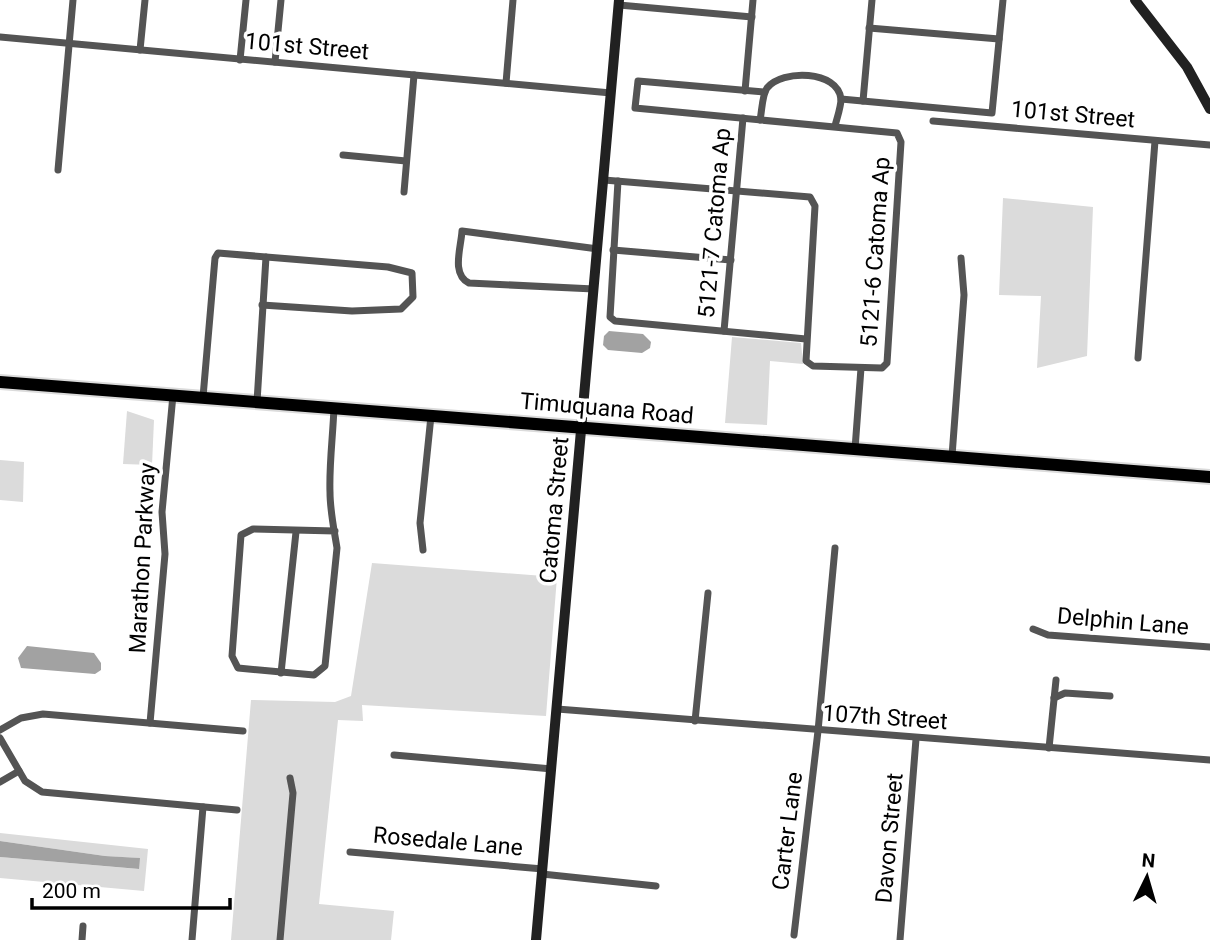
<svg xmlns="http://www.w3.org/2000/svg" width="1210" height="940" font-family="Roboto,sans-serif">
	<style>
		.green { fill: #dbdbdb }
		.water { fill: #a2a2a2 }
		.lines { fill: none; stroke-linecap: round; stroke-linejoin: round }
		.primary-casing { stroke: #dbdbdb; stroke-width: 16 }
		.street { stroke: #545454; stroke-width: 7 }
		.secondary { stroke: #212121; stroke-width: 10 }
		.primary { stroke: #000; stroke-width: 12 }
		.labels { text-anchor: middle; stroke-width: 7; stroke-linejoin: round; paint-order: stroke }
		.street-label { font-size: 23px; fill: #000; stroke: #fff }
	</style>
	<rect width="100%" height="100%" fill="#fff"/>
	<g class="green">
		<path d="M1003,198L1093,207L1087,356L1037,368L1041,296L999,295Z"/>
		<path d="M732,337L801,343L803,364L770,361L767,425L725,423Z"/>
		<path d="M127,411L154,420L152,465L123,464Z"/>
		<path d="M0,460L24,462L23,502L0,500Z"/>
		<path d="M372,563L557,577L546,716L362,705L363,721L338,720L319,904L394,911L391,940H231L251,700L335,702L351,696Z"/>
		<path d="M0,833L148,849L144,891L0,878V857L138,869L139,858L105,856L0,841Z"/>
	</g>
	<g class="water">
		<path d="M609,331L643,334L651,342L650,348L642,353L608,350L603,345L604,336Z"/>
		<path d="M27,646L94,653L101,663V670L95,674L21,668L18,658Z"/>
		<path d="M0,841L105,856L140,858L139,869L0,857Z"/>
	</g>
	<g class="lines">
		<defs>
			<path id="primary" d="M0,382L1210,477"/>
		</defs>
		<use href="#primary" class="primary-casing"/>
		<g class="street">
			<path d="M619,5L752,17"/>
			<path d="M869,28L999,39"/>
			<path d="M0,37L611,93"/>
			<path d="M140,50L145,0"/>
			<path d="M240,60L246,0"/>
			<path d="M275,62L281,0"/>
			<path d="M506,83L513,0"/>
			<path d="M745,91L753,0"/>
			<path d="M841,99L992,113L1003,0"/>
			<path d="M863,101L872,0"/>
			<path d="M760,120C762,111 762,95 767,88C782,69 838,70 841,99C841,107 837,118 835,126"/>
			<path d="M933,121L1210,145"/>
			<path d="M343,155L406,161"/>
			<path d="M58,170L73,0"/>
			<path d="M604,180L810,197L815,206L806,361L813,366L882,368L887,363L901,142L897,133L635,108L638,81L765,92"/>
			<path d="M618,181L610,317L615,321L806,339"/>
			<path d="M404,192L414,75"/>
			<path d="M613,250L731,260"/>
			<path d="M594,289L469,283C451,274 461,248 462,231L598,249"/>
			<path d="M724,331L743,118"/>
			<path d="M1138,358L1155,141"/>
			<path d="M203,397L215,258L218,253L388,267L412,273L413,297L401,309L352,311L262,305"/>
			<path d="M257,402L266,257"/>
			<path d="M334,407C333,436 329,464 330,492C330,511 334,529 337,548L325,666L314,675L238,668L232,656L241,535L253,529L335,531"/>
			<path d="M855,449L861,368"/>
			<path d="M952,456L964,295L961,258"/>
			<path d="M423,550L420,523L431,416"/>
			<path d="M1033,629L1048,635L1210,647"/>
			<path d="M281,673L296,532"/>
			<path d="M1054,698L1065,693L1110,696"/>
			<path d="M557,709L1210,760"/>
			<path d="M695,721L708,593"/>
			<path d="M150,723L165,554L162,512L173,395"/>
			<path d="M0,730L21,718L43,714L243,731"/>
			<path d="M0,738L25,781L42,792L237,810"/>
			<path d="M1049,748L1056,680"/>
			<path d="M394,755L552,769"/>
			<path d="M0,782L19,771"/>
			<path d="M350,852L543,869"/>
			<path d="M542,874L656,886"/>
			<path d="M794,935L818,731L835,548"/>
			<path d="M82,940L83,926"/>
			<path d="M192,940L203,807"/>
			<path d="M280,940L293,793L290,778"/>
			<path d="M900,940L916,739"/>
		</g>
		<g class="secondary">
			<path d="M1135,0L1187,67L1210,109"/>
			<path d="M536,940L619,0"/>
		</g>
		<use href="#primary" class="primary"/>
	</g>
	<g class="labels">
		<g class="street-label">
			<text transform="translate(307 46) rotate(5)" y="8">101st Street</text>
			<text transform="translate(1073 114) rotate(5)" y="8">101st Street</text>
			<text transform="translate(714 223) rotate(-85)" y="8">5121-7 Catoma Ap</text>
			<text transform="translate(875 252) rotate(-86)" y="8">5121-6 Catoma Ap</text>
			<text transform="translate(607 408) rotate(5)" y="8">Timuquana Road</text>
			<text transform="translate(554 510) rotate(-85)" y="8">Catoma Street</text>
			<text transform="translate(142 558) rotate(-87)" y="8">Marathon Parkway</text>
			<text transform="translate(1123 621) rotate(5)" y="8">Delphin Lane</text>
			<text transform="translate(885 717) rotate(4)" y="8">107th Street</text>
			<text transform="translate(787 831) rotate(-83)" y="8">Carter Lane</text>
			<text transform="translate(889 838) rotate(-85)" y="8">Davon Street</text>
			<text transform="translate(448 841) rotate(5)" y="8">Rosedale Lane</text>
		</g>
	</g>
	<g transform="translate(1147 877) rotate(5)" stroke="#ffffff" stroke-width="5" paint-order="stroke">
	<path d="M0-5L12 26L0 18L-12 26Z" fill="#000000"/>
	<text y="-10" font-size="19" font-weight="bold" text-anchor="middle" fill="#000000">N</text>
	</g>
	<path d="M32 898v10h198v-10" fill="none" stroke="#000000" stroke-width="3.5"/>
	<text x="42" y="898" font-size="21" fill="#000000" stroke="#ffffff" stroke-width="5" paint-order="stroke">200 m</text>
</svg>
